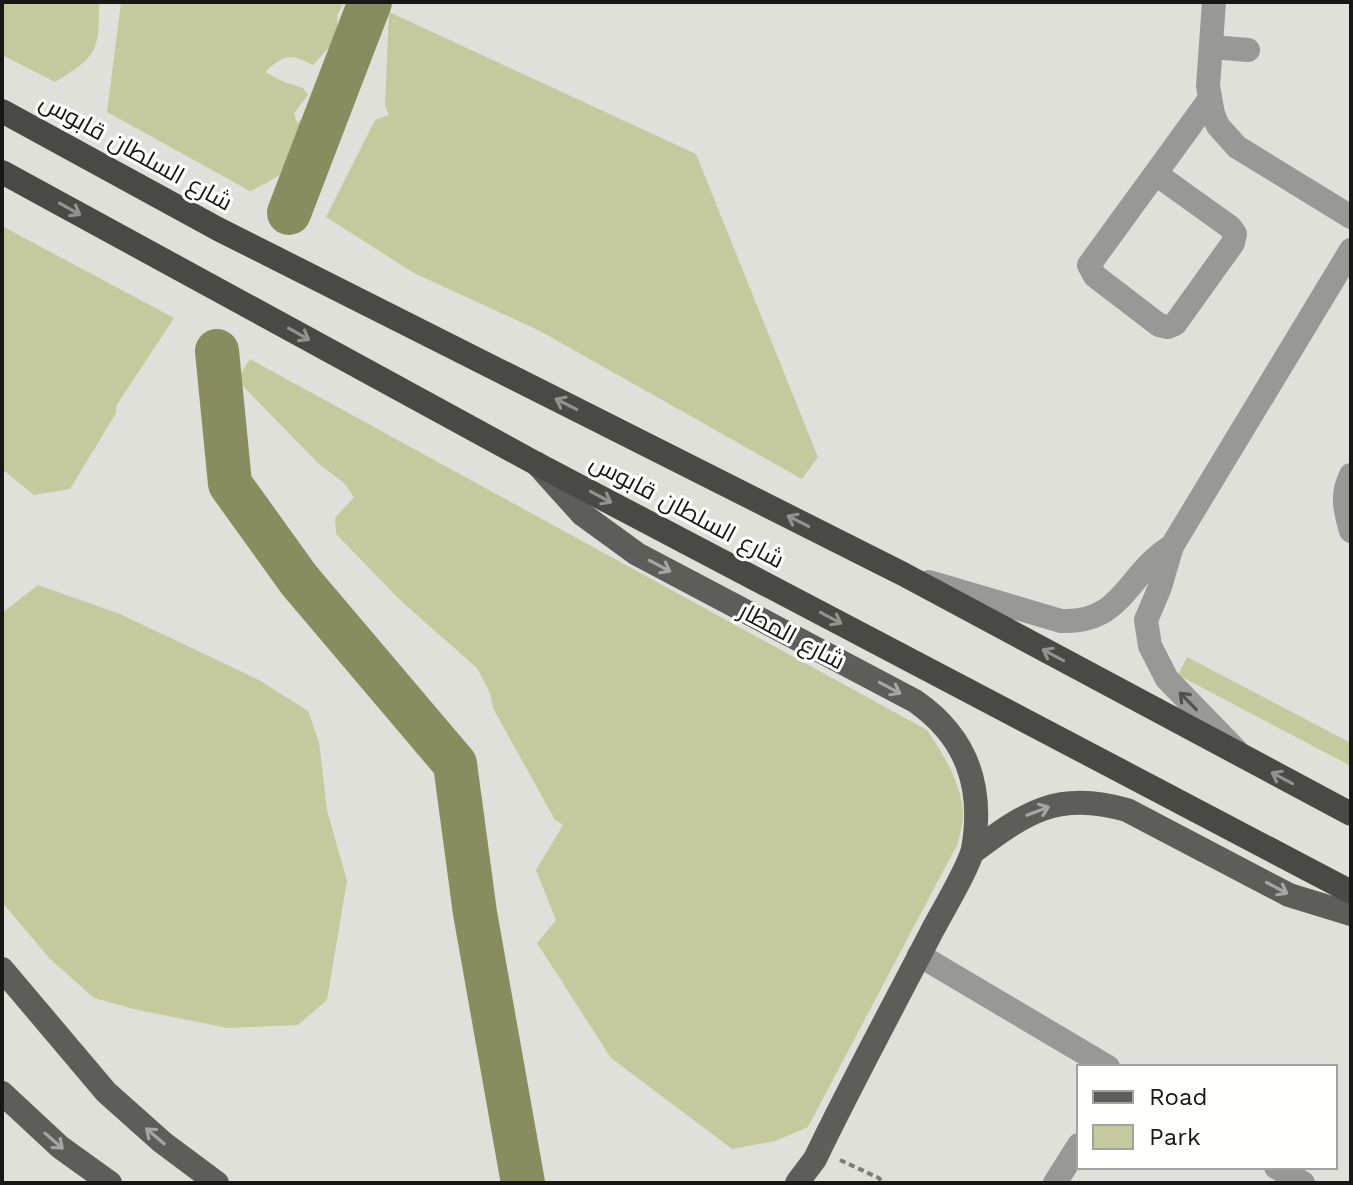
<svg xmlns="http://www.w3.org/2000/svg" width="1353" height="1185" font-family="'Work Sans',Cairo,sans-serif">
	<style>
		.green { fill: #c4ca9d }
		.lines { fill: none; stroke-linecap: round; stroke-linejoin: round }
		.river { stroke: #878d5e; stroke-width: 44 }
		.path { stroke: #7c7d78; stroke-width: 4; stroke-dasharray: 6 4; stroke-linecap: butt }
		.minor { stroke: #989896; stroke-width: 24 }
		.major { stroke: #5d5e5a; stroke-width: 24 }
		.highway { stroke: #494a45; stroke-width: 24 }
		.oneway { stroke: #92928f }
		.oneway2 { stroke: #a6a6a4 }
		.oneway3 { stroke: #51514f }
		.labels { text-anchor: middle; stroke-width: 6; stroke-linejoin: round; paint-order: stroke }
		.street-label { font-size: 24px; fill: #171715; stroke: #fffffe }
	</style>
	<rect width="100%" height="100%" fill="#dfe0d9"/>
	<g class="green">
		<path d="M2,2H99C99,51 98,56 55,82L2,55Z"/>
		<path d="M121,2H344L337,15L338,37L313,65C289,53 285,54 265,72L284,82L303,88L308,95L294,113L297,123L303,118L310,124C303,162 283,176 250,191L107,112Z"/>
		<path d="M389,12L696,154L818,457L802,479L540,331L414,273L326,217L375,120L389,115L385,105Z"/>
		<path d="M2,226L174,318L116,406V413L70,489L34,495L2,469Z"/>
		<path d="M250,359L927,730C943,755 960,780 963,811C964,821 960,833 958,843L808,1127L775,1141L732,1149L611,1058L537,943L556,920L536,870L563,825L555,820L493,708L490,693L477,668L401,601L336,534L335,518L354,497L344,483L319,464L237,380Z"/>
		<path d="M38,585L120,614L259,680L308,711L319,742L327,810L347,881L327,1000L298,1025L228,1028L138,1010L94,998L49,958L2,902V613Z"/>
		<path d="M1187,657L1351,743V766L1178,675Z"/>
	</g>
	<g class="lines">
		<g class="river">
			<path d="M289,213L370,2"/>
			<path d="M217,351L230,484L299,580L455,764L475,913L523,1183"/>
		</g>
		<path class="path" d="M840,1160L879,1178L883,1183"/>
		<g class="minor">
			<path d="M1214,2L1208,86L1213,114L1218,126L1237,147L1351,217"/>
			<path d="M1211,47L1248,50"/>
			<path d="M1156,174L1230,227L1235,234L1233,243L1175,324L1168,327L1159,325L1095,276L1089,265L1209,100"/>
			<path d="M1351,475C1341,495 1345,510 1351,531"/>
			<path d="M929,582L1061,621C1123,624 1127,573 1172,546"/>
			<path d="M1236,750L1167,679L1150,646L1146,620L1160,587L1172,546L1351,250"/>
			<path d="M919,955L1108,1067"/>
			<path d="M1276,1167L1303,1183"/>
			<path d="M1055,1183L1079,1145"/>
		</g>
		<g class="major">
			<path d="M537,464L582,514L637,554L915,701C967,737 984,787 973,849C969,867 942,912 932,931C893,1007 852,1082 815,1159L797,1183"/>
			<path d="M973,852C1028,811 1057,791 1127,810L1289,895L1351,914"/>
			<path d="M2,969L106,1092L162,1142L217,1183"/>
			<path d="M2,1093L60,1147L110,1183"/>
		</g>
		<g class="highway">
			<path d="M2,111L218,229L903,574L1351,814"/>
			<path d="M2,172L537,464L1351,892"/>
		</g>
	</g>
	<defs><path id="oneway-shaft" d="M-6 0H5M1.5-3L5.5 0L1.5 3" fill="none" stroke-width="1.6" stroke-linecap="round" stroke-linejoin="round" transform="scale(2)"/></defs>
	<g class="oneway">
		<use href="#oneway-shaft" transform="translate(70 209) rotate(29)"/>
		<use href="#oneway-shaft" transform="translate(299 334) rotate(29)"/>
		<use href="#oneway-shaft" transform="translate(566 404) rotate(-153)"/>
		<use href="#oneway-shaft" transform="translate(601 497) rotate(28)"/>
		<use href="#oneway-shaft" transform="translate(798 521) rotate(-153)"/>
		<use href="#oneway-shaft" transform="translate(831 618) rotate(28)"/>
		<use href="#oneway-shaft" transform="translate(1053 655) rotate(-152)"/>
		<use href="#oneway-shaft" transform="translate(1282 778) rotate(-152)"/>
	</g>
	<g class="oneway2">
		<use href="#oneway-shaft" transform="translate(660 566) rotate(28)"/>
		<use href="#oneway-shaft" transform="translate(890 688) rotate(28)"/>
		<use href="#oneway-shaft" transform="translate(1038 811) rotate(-21)"/>
		<use href="#oneway-shaft" transform="translate(1277 888) rotate(28)"/>
		<use href="#oneway-shaft" transform="translate(155 1136) rotate(-140)"/>
		<use href="#oneway-shaft" transform="translate(54 1141) rotate(41)"/>
	</g>
	<use class="oneway3" href="#oneway-shaft" transform="translate(1188 701) rotate(-134)"/>
	<g class="labels">
		<g class="street-label">
			<text transform="translate(136 152) rotate(29)" y="8">شارع السلطان قابوس</text>
			<text transform="translate(687 511) rotate(28)" y="8">شارع السلطان قابوس</text>
			<text transform="translate(792 636) rotate(28)" y="8">شارع المطار</text>
		</g>
	</g>
	<rect width="1353" height="1185" fill="none" stroke="#171715" stroke-width="8"/>
	<rect x="1077" y="1065" width="260" height="104" fill="#fffffe" stroke="#a2a2a1" stroke-width="2"/>
	<rect x="1093" y="1091" width="40" height="12" fill="#5d5e5a" stroke="#a2a2a1" stroke-width="2"/>
	<text x="1149" y="1105" font-size="24" fill="#171715">Road</text>
	<rect x="1093" y="1125" width="40" height="24" fill="#c4ca9d" stroke="#a2a2a1" stroke-width="2"/>
	<text x="1149" y="1145" font-size="24" fill="#171715">Park</text>
</svg>
